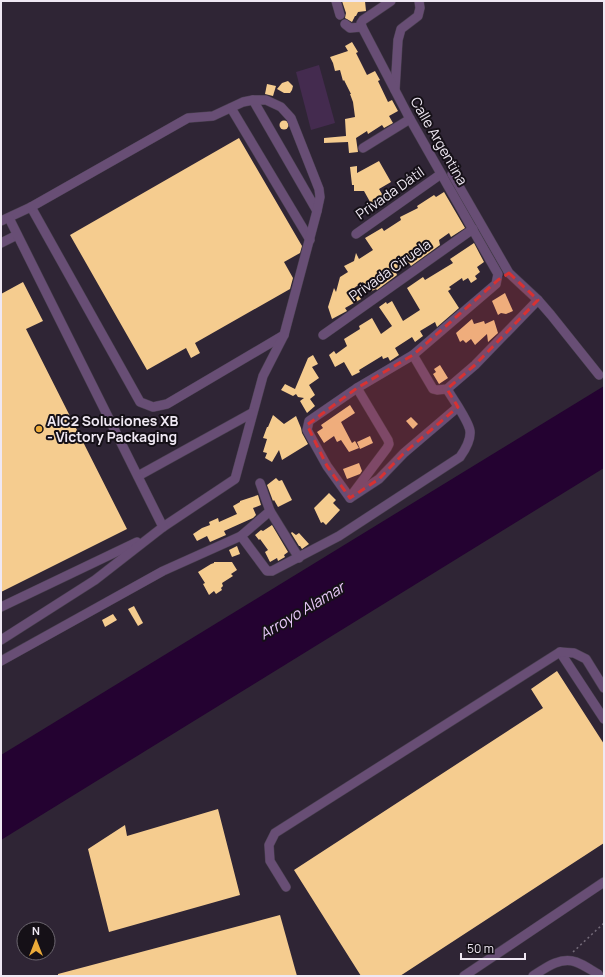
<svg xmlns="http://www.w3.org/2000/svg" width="605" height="977" font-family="Manrope,sans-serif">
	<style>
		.green { fill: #442b4f }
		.water { fill: #240231 }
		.building { fill: #f5cc8f }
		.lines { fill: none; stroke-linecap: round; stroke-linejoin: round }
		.minor-casing { stroke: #4a4050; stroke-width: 10 }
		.path { stroke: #746b79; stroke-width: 1.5; stroke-dasharray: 2 3; stroke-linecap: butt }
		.minor { stroke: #684e75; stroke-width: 9 }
		.marked { fill: #d73232; fill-opacity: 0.2; stroke: #d73232; stroke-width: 3; stroke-dasharray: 8 5; stroke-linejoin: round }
		.poi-dot { fill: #ebaa39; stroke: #151017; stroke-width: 1.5 }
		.labels { text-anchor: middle; stroke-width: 4; stroke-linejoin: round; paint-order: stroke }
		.street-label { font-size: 14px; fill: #efe8f3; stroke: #151017 }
		.poi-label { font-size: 14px; font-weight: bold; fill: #efe8f3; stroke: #151017; text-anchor: start }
		.water-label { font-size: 15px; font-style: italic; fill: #e9c9f9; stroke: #151017 }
	</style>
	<rect width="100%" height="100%" fill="#2f2535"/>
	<path class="green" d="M319,65L335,123L311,130L296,72Z"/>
	<path class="water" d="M604,386V468L1,840V755Z"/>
	<g class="building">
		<path d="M342,1H365L366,11L358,12L356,16H355L352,22L345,18L346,13Z"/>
		<path d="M352,42L358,52L356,53L367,75L375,71L380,80L378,81L388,102L392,100L398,111L389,116L393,123L384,128L382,125L368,134L367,131L356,138L358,152L349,153L348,142L324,143V138L346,136L345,119L355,117L353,102L350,94H351L344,80L343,81L340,70L335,71L333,63L330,57L348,51L345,46Z"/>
		<path d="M288,81L293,86L292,90L290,93H284L277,89L282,83Z"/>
		<path d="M267,84L276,86L273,96L265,94Z"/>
		<circle cx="284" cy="125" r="4.5"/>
		<path d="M239,138L302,246L300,253L284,262L293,278L290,289L195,343L200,353L191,358L186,348L147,370L70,235Z"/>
		<path d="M379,161L391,182L379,189L382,194L385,193L389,200L374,209L364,191H354V185H352L350,167L357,166V173Z"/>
		<path d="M444,192L465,228L451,237L449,233L439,240L440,245L411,266L409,263L395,270L397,275L377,290L376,289L370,292L363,282L354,288L361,299L345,308L347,311L332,319L328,307L334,288L336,292L340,277L348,272L344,266L354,261L356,253L359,259L373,250L365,238L382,228L384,231L401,220L400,217L418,208L417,206L434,195L436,197Z"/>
		<path d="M474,243L484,262L477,267L480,272L475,276L477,279L471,283L468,278L463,281L462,278L449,287L451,289L448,291L459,308L437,327L435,322L420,331L423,336L415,342L412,337L395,348L399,355L390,361L388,357L383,359L382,356L359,370L360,372L352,376L344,362L335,367L329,355L334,351L336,354L347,346L344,339L360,329L359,326L372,318L381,334L392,326L379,307L386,302L387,304L392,301L403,321L420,310L407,288L423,277L425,280L453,263L450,259Z"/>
		<path d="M23,282L43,321L26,329L127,529L1,592V294Z"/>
		<path d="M505,293L513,311L506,314L501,313L498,315L492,301Z"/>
		<path d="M472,319L474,324L484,321L485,324L494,320L498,333L488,342L487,334L475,345L471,339L466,343L463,340L460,342L456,333Z"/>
		<path d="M313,355L318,364L312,367L319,378L309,385L315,395L310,399L315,406L307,413L300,401L304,398L298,397L296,394L293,396L281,390L285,384L295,389L308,358Z"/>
		<path d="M440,365L448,378L439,384L433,374L436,372L434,369Z"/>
		<path d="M350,405L355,413L341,422L352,443L355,441L359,448L349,452L341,440L337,442L334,436L324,443L317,432L323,428L321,425Z"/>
		<path d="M273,415L284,424L296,416L301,428L302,433L308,444L282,460L279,450L272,462L265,458L267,453L263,452L267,439L263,438L267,427H268Z"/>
		<path d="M411,417L418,424L413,429L406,421Z"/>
		<path d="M370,436L373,443L360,449L357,442Z"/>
		<path d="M359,463L362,471L360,474L347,479L343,469Z"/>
		<path d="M276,478L279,481L282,480L292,500L278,507L274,500L273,501L267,485Z"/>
		<path d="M329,493L336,500L333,503L340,510L326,525L323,522L321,523L314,508Z"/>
		<path d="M258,495L261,505L253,508L256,515L253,518L224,531L226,535L210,542L207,536L197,541L193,534L202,528L210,525L209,522L218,518L219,522L237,514L233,506L240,502V501Z"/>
		<path d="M272,525L288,552L284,555L285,557L278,561L277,558L270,562L265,552L268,550L260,539L259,540L255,535L261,530L263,531Z"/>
		<path d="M292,532L296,535L299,533L309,544L302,549L300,546H299L291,533Z"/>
		<path d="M237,546L240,554L232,557L229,550Z"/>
		<path d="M214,562H232L237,570L231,574L233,576L222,583L223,586L221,588L222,590L216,594L214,591L209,595L203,584L205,583L198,572L211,564L214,563Z"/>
		<path d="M134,606L143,623L138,626L128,609Z"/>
		<path d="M113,614L117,620L105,627L102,620Z"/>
		<path d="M557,671L604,744V843L400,976H361L294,870L543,708L531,689Z"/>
		<path d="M218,809L240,895L109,932L88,849L125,825L127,836Z"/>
		<path d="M280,915L297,976H58V974Z"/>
	</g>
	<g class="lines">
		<defs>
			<g id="minor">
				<path d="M336,1L340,15"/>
				<path d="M345,24L350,28L362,27"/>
				<path d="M395,90L398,40L401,29L418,16L420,8L419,1"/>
				<path d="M253,100L317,211"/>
				<path d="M231,108L310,240"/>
				<path d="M363,148L410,119"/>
				<path d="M452,174L509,273L538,300L551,315L599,375"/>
				<path d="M31,207L140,402L153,407L167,404L284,335"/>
				<path d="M1,221L31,207L188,118L213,116L243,102L253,100H266L281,107L291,118L319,189L320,197L317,211L284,335L263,376L235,479L163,527"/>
				<path d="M356,234L441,174"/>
				<path d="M1,243L17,235"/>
				<path d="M323,335L473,229"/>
				<path d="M413,355L433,389L437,390L447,389L475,365L538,300"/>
				<path d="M138,476L252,413"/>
				<path d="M260,483L270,511L299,558"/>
				<path d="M354,492L387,448L389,444L388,440L357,388"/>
				<path d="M350,498L327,466L307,430L309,421L357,388L413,355L496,284L498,274L410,119L362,27L361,23L363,20L391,1"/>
				<path d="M350,498L379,479L404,453L458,407"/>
				<path d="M241,536L267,571H272L339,536L460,457C465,450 471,440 470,431C469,421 452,398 447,389"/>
				<path d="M1,607L137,542"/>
				<path d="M1,640L95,580L163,527L9,218"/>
				<path d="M560,652L604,719"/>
				<path d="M1,661L163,571L241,536L270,511"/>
				<path d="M286,887L270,861L269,845L275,833L560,652L574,653L586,659L604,688"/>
				<path d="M464,976L604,882"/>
				<path d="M533,976C545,968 561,956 576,962C584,965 591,970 598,974L599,976"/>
			</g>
		</defs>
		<use href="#minor" class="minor-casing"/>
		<path class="path" d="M573,952L604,923"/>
		<use href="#minor" class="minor"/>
	</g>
	<path class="marked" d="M509,273L538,300L475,365L447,389L458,407L404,453L379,479L350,498L327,466L307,425L357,388L413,355L498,280Z"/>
	<circle class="poi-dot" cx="39" cy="429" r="4"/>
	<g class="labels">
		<g class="street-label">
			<text transform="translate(439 141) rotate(60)" y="5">Calle Argentina</text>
			<text transform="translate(390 193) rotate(-35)" y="5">Privada Dátil</text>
			<text transform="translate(390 270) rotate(-35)" y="5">Privada Ciruela</text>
		</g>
		<g class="poi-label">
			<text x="47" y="426">AIC2 Soluciones XB<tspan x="47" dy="16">- Victory Packaging</tspan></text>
		</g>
		<g class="water-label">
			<text transform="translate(302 611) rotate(-31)" y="5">Arroyo Alamar</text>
		</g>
	</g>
	<rect width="605" height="977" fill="none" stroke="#efe8f3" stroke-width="4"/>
	<g transform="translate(36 941)"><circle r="19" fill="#151017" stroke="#6c666f"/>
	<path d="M0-3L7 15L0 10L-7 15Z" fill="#ebaa39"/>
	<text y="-6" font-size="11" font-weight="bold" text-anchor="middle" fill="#efe8f3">N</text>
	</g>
	<path d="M461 953v6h64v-6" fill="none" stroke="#efe8f3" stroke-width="2"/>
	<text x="467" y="953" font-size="12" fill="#efe8f3" stroke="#151017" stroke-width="3" paint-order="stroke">50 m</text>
</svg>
